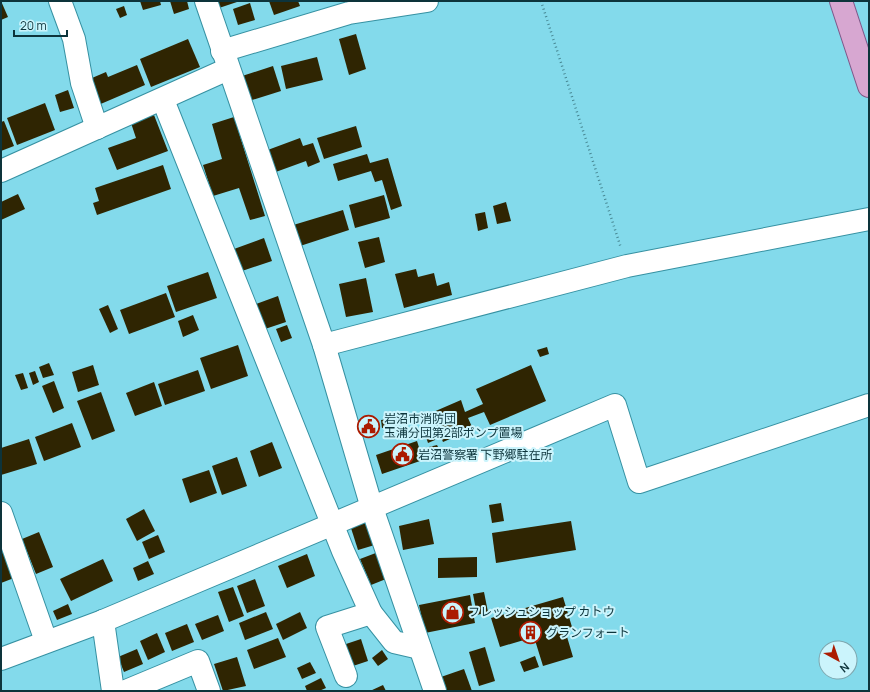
<svg xmlns="http://www.w3.org/2000/svg" width="870" height="692" font-family="Manrope,'Noto Sans JP',sans-serif">
	<style>
		.building { fill: #2f2502 }
		.lines { fill: none; stroke-linecap: round; stroke-linejoin: round }
		.minor-casing { stroke: #3691a2; stroke-width: 24 }
		.major-casing { stroke: #7f5889; stroke-width: 24 }
		.path { stroke: #498995; stroke-width: 2.5; stroke-dasharray: 1 3; stroke-linecap: butt }
		.minor { stroke: #fff; stroke-width: 22 }
		.major { stroke: #d7a7d1; stroke-width: 22 }
		.labels { text-anchor: middle; stroke-width: 4; stroke-linejoin: round; paint-order: stroke }
		.poi-label { font-size: 12px; fill: #0d343b; stroke: #cbf4fc; text-anchor: start }
	</style>
	<rect width="100%" height="100%" fill="#83daeb"/>
	<g class="building">
		<path d="M1,1L8,17L1,20Z"/>
		<path d="M140,1H160L161,5L143,10Z"/>
		<path d="M170,1H187L189,9L174,14Z"/>
		<path d="M213,1H240L216,9Z"/>
		<path d="M269,1H298L300,6L274,15Z"/>
		<path d="M250,3L255,20L238,25L233,9Z"/>
		<path d="M124,6L127,15L120,18L116,9Z"/>
		<path d="M356,34L366,69L349,75L339,39Z"/>
		<path d="M188,39L200,67L151,87L140,59Z"/>
		<path d="M317,57L323,80L286,89L281,66Z"/>
		<path d="M137,65L145,85L96,106L85,81L106,72L108,77Z"/>
		<path d="M273,66L281,91L246,102L239,77Z"/>
		<path d="M68,90L74,108L60,112L55,95Z"/>
		<path d="M45,103L55,130L17,145L7,118Z"/>
		<path d="M154,115L168,151L117,170L108,148L136,138L131,123Z"/>
		<path d="M234,117L265,216L250,220L239,188L213,196L203,165L222,159L212,124Z"/>
		<path d="M4,121L14,146L1,151V122Z"/>
		<path d="M356,126L362,147L324,159L317,138Z"/>
		<path d="M300,138L303,146L313,143L320,162L308,167L306,161L273,173L265,151Z"/>
		<path d="M367,154L370,163L388,158L402,206L391,210L382,180L375,182L371,171L338,181L333,164Z"/>
		<path d="M163,165L171,189L97,215L93,203L99,201L95,188Z"/>
		<path d="M18,194L25,209L1,220V202Z"/>
		<path d="M384,195L390,218L355,228L349,205Z"/>
		<path d="M506,202L511,221L497,224L493,206Z"/>
		<path d="M343,210L349,230L297,247L290,226Z"/>
		<path d="M485,212L488,228L478,231L475,214Z"/>
		<path d="M379,237L385,262L365,268L358,242Z"/>
		<path d="M264,238L272,261L242,271L234,249Z"/>
		<path d="M416,269L418,277L434,273L437,286L449,282L452,295L404,308L395,274Z"/>
		<path d="M208,272L217,298L176,312L167,286Z"/>
		<path d="M366,278L373,312L346,317L339,284Z"/>
		<path d="M166,293L175,317L129,334L120,310Z"/>
		<path d="M278,296L286,322L262,330L253,305Z"/>
		<path d="M108,305L118,329L110,333L99,309Z"/>
		<path d="M193,315L199,330L183,337L178,321Z"/>
		<path d="M287,325L292,338L281,342L276,329Z"/>
		<path d="M238,345L248,376L211,389L200,358Z"/>
		<path d="M547,347L549,354L540,357L537,350Z"/>
		<path d="M49,363L54,375L43,378L39,367Z"/>
		<path d="M93,365L99,385L78,392L72,372Z"/>
		<path d="M531,365L546,401L490,425L484,412L468,418L473,429L443,442L431,413L461,400L465,412L483,404L476,389Z"/>
		<path d="M198,370L205,391L165,405L158,384Z"/>
		<path d="M35,371L39,382L33,385L29,373Z"/>
		<path d="M23,373L28,388L21,390L15,375Z"/>
		<path d="M54,381L64,408L53,413L42,386Z"/>
		<path d="M154,382L162,406L135,416L126,393Z"/>
		<path d="M101,392L115,431L92,440L77,401Z"/>
		<path d="M415,413L417,420L394,426L392,418Z"/>
		<path d="M376,419L378,433L363,435L361,421Z"/>
		<path d="M388,419L389,427L382,428L381,420Z"/>
		<path d="M72,423L81,447L44,461L35,437Z"/>
		<path d="M426,424L428,430L422,431L420,426Z"/>
		<path d="M433,434L435,440L428,443L426,437Z"/>
		<path d="M29,439L37,464L1,475V448Z"/>
		<path d="M417,441L423,460L382,474L376,455Z"/>
		<path d="M272,442L282,468L259,477L250,451Z"/>
		<path d="M437,445L440,451L432,454L429,447Z"/>
		<path d="M237,457L247,486L222,495L212,466Z"/>
		<path d="M209,470L217,493L190,503L182,479Z"/>
		<path d="M501,503L504,521L492,523L489,505Z"/>
		<path d="M144,509L155,531L137,541L126,519Z"/>
		<path d="M429,519L434,544L403,550L399,526Z"/>
		<path d="M371,521L378,544L358,550L351,528Z"/>
		<path d="M571,521L576,550L496,563L492,533Z"/>
		<path d="M39,532L53,567L36,574L22,539Z"/>
		<path d="M158,535L165,552L149,559L142,542Z"/>
		<path d="M4,550L14,578L1,583V551Z"/>
		<path d="M381,551L391,577L371,585L360,559Z"/>
		<path d="M307,554L315,576L287,588L278,566Z"/>
		<path d="M477,557V577L438,578V558Z"/>
		<path d="M103,559L113,581L71,601L60,579Z"/>
		<path d="M148,561L154,574L138,581L133,568Z"/>
		<path d="M255,579L265,606L247,613L237,586Z"/>
		<path d="M233,587L244,616L229,622L218,592Z"/>
		<path d="M484,592L488,612L477,615L473,594Z"/>
		<path d="M470,595L475,623L425,633L419,605Z"/>
		<path d="M563,597L572,627L565,630L573,657L543,666L534,637L500,647L491,618Z"/>
		<path d="M68,604L72,614L57,620L53,611Z"/>
		<path d="M266,612L273,629L245,640L239,623Z"/>
		<path d="M300,612L307,628L283,640L276,624Z"/>
		<path d="M218,615L224,631L202,640L195,624Z"/>
		<path d="M187,624L194,642L172,651L165,633Z"/>
		<path d="M157,633L165,652L148,660L140,641Z"/>
		<path d="M278,638L286,657L254,669L247,650Z"/>
		<path d="M361,639L368,661L347,668L340,646Z"/>
		<path d="M485,647L495,681L479,686L469,652Z"/>
		<path d="M137,649L143,664L124,672L118,657Z"/>
		<path d="M382,650L388,659L378,666L372,658Z"/>
		<path d="M535,656L539,667L524,672L520,662Z"/>
		<path d="M237,657L246,686L223,691L214,664Z"/>
		<path d="M310,662L316,673L302,679L297,668Z"/>
		<path d="M464,669L472,691H442L438,678Z"/>
		<path d="M321,678L326,688L319,691H307L305,686Z"/>
		<path d="M383,685L386,691H370Z"/>
	</g>
	<g class="lines">
		<defs>
			<g id="minor">
				<path d="M60,1L74,39L82,83L97,128"/>
				<path d="M206,1L324,345L372,508L435,691"/>
				<path d="M222,51L349,13L427,1"/>
				<path d="M163,100L343,551L371,613L394,642L420,648"/>
				<path d="M1,171L228,69"/>
				<path d="M324,345L627,266L869,219"/>
				<path d="M1,513L46,641"/>
				<path d="M103,621L113,691"/>
				<path d="M1,659L103,621L615,405L639,482L869,405"/>
				<path d="M346,676L327,627L371,613"/>
				<path d="M126,691L198,661L209,691"/>
			</g>
			<path id="major" d="M841,1L869,86"/>
		</defs>
		<use href="#minor" class="minor-casing"/>
		<use href="#major" class="major-casing"/>
		<path class="path" d="M541,1L621,248"/>
		<use href="#minor" class="minor"/>
		<use href="#major" class="major"/>
	</g>
	<defs>
		<symbol id="civic-ring" viewBox="-11 -11 22 22"><circle r="9.5" fill="#cbf4fc" stroke="#ab1b01" stroke-width="1.5"/><path d="M-.6-6.5H3V-4.5H.6V-3L4-1V1h2V6H-6V1h2V-1L-.6-3ZM-1.2 2.5V6h2.4V2.5Z" fill="#ab1b01"/></symbol>
		<symbol id="shop-ring" viewBox="-11 -11 22 22"><circle r="9.5" fill="#cbf4fc" stroke="#ab1b01" stroke-width="1.5"/><path d="M-5-2.5h2.3a2.7 3.5 0 0 1 5.4 0H5L5.5 6h-11ZM-1.5-2.5h3a1.5 2.3 0 0 0-3 0Z" fill="#ab1b01"/></symbol>
		<symbol id="building-ring" viewBox="-11 -11 22 22"><circle r="9.5" fill="#cbf4fc" stroke="#ab1b01" stroke-width="1.5"/><path d="M-4-6H4V6H1V3H-1V6H-4ZM-2.5-4.3h1.7v1.8h-1.7ZM.8-4.3h1.7v1.8H.8ZM-2.5-1h1.7V.8h-1.7ZM.8-1h1.7V.8H.8Z" fill="#ab1b01"/></symbol>
	</defs>
	<g fill-rule="evenodd">
		<use href="#civic-ring" x="356" y="414" width="25" height="25"/>
		<use href="#civic-ring" x="390" y="442" width="25" height="25"/>
		<use href="#shop-ring" x="440" y="600" width="25" height="25"/>
		<use href="#building-ring" x="518" y="620" width="25" height="25"/>
	</g>
	<g class="labels">
		<g class="poi-label">
			<text x="384" y="423">岩沼市消防団<tspan x="384" dy="14">玉浦分団第2部ポンプ置場</tspan></text>
			<text x="418" y="459">岩沼警察署 下野郷駐在所</text>
			<text x="468" y="616">フレッシュショップ カトウ</text>
			<text x="546" y="637">グランフォート</text>
		</g>
	</g>
	<rect width="870" height="692" fill="none" stroke="#0d343b" stroke-width="4"/>
	<g transform="translate(838 660) rotate(140)"><circle r="19" fill="#cbf4fc" stroke="#7fa7af"/>
	<path d="M0-3L7 15L0 10L-7 15Z" fill="#ab1b01"/>
	<text y="-6" font-size="11" font-weight="bold" text-anchor="middle" fill="#0d343b">N</text>
	</g>
	<path d="M14 30v6h53v-6" fill="none" stroke="#0d343b" stroke-width="2"/>
	<text x="20" y="30" font-size="12" fill="#0d343b" stroke="#cbf4fc" stroke-width="3" paint-order="stroke">20 m</text>
</svg>
